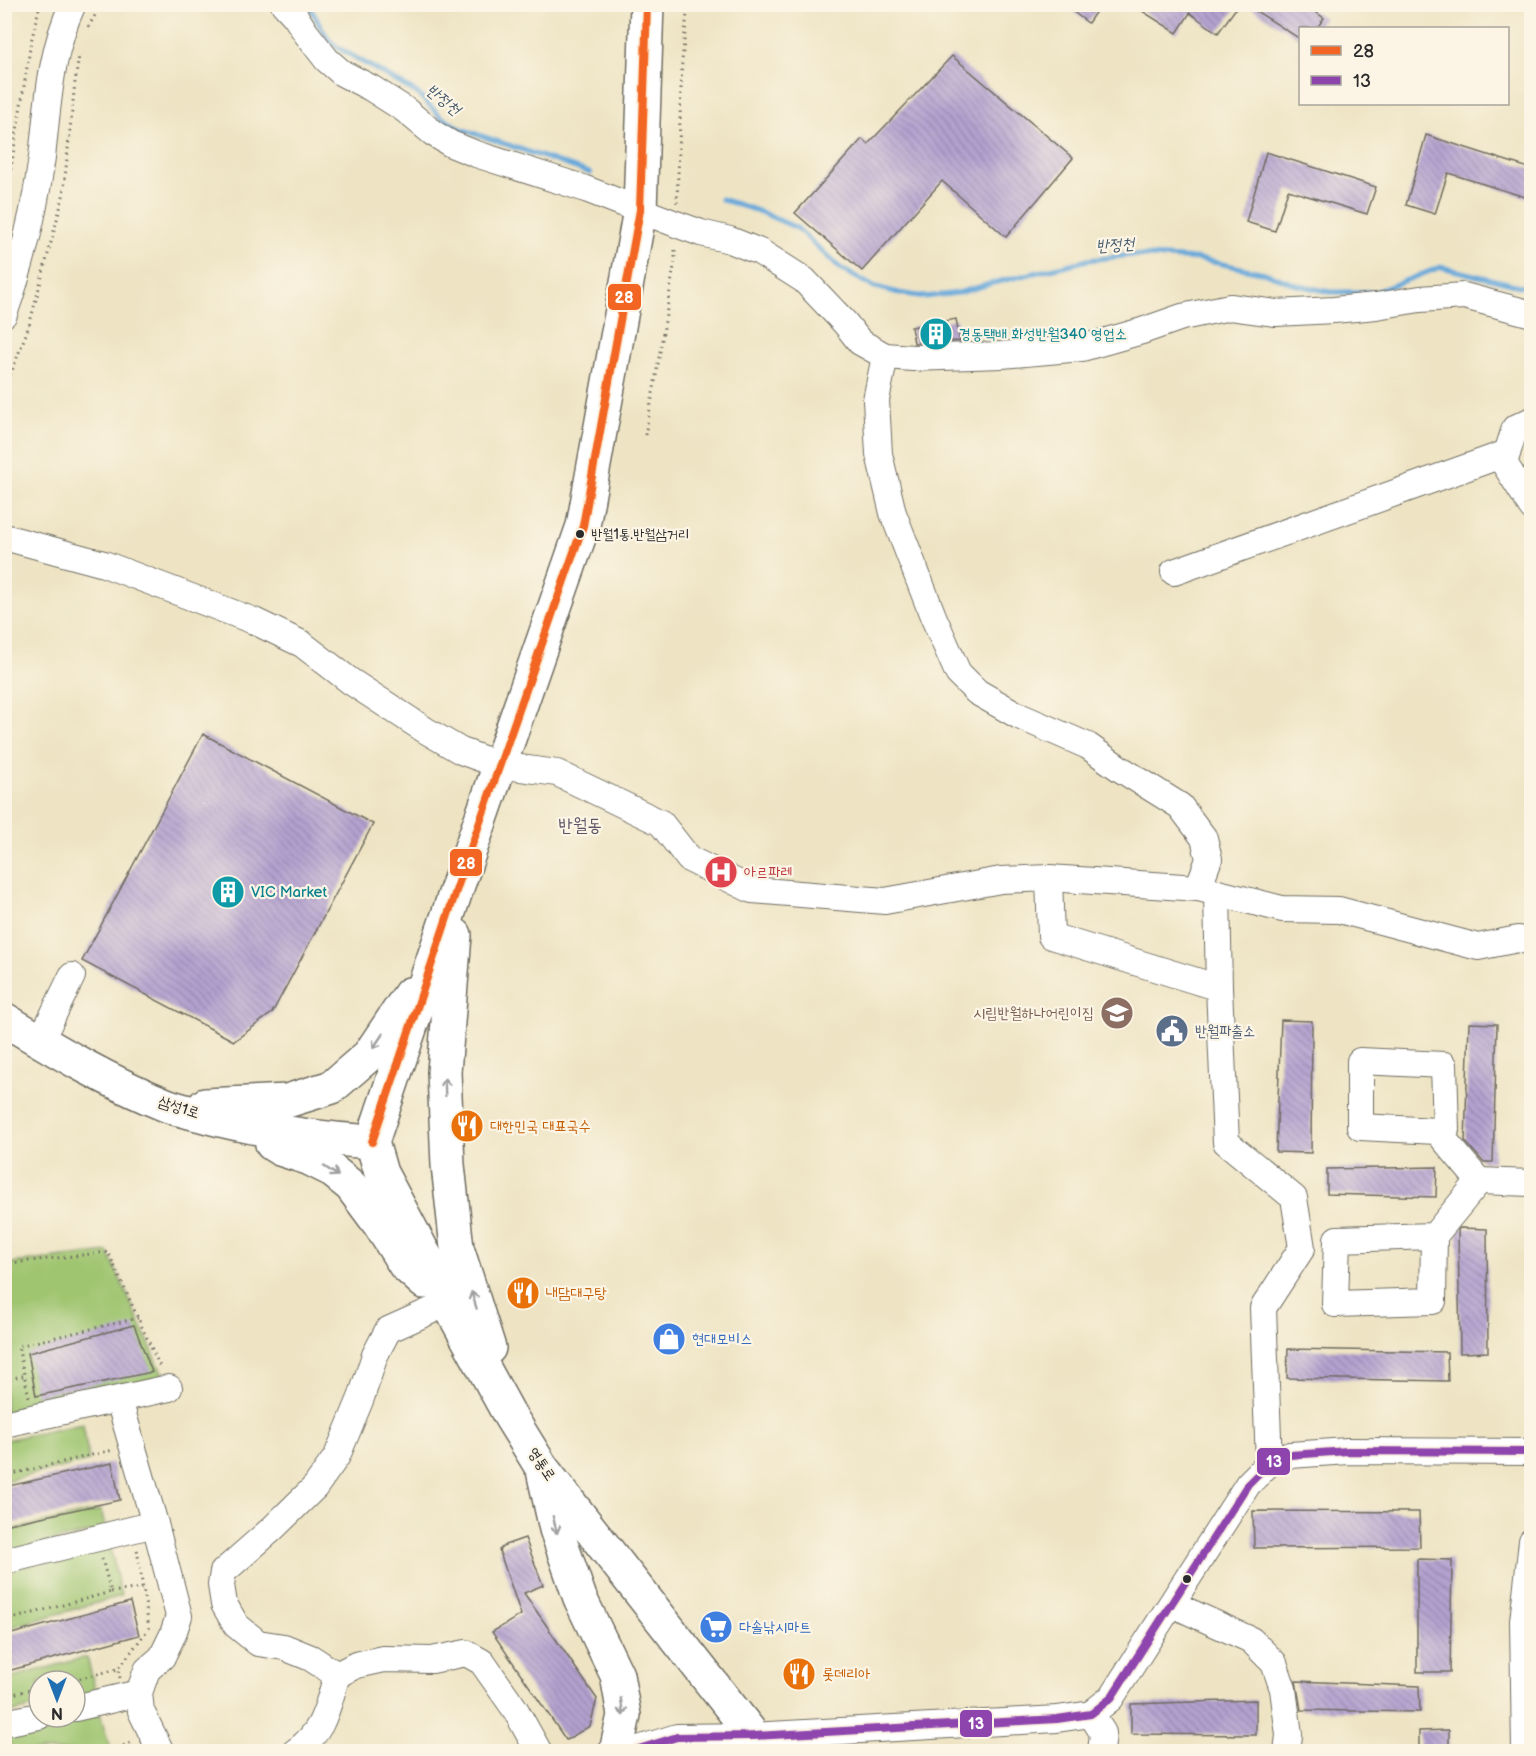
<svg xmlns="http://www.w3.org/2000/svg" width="1536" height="1756" font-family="'Balsamiq Sans','Poor Story',sans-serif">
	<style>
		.green { fill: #9fc56f; stroke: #65784d; stroke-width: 1.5 }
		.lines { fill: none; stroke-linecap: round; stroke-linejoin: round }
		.stream { stroke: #66a8da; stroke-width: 5 }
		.building { fill: url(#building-back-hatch) }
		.minor-casing { stroke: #6f6c61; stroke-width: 28 }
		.major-casing { stroke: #6f6c61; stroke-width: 36 }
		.path { stroke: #6f6c61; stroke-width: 3; stroke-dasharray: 1.5 4.5; stroke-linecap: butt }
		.minor { stroke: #fff; stroke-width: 26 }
		.major { stroke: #fff; stroke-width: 33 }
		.bus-1-casing { stroke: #fcf5e5; stroke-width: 12 }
		.bus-2-casing { stroke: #fcf5e5; stroke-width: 12 }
		.bus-1 { stroke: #f26522; stroke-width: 8 }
		.bus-2 { stroke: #8e44ad; stroke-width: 8 }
		.oneway { stroke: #a0a0a0 }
		.bus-dot { fill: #2b2b2b; stroke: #fcf5e5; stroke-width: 2 }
		.labels { text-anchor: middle; stroke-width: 4.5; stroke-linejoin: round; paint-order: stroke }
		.bus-label { font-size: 14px; fill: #2b2b2b; stroke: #fcf5e5; text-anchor: start }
		.culture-label { font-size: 15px; fill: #0d838f; stroke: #fcf5e5; text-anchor: start }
		.health-label { font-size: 15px; fill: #be3a42; stroke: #fcf5e5; text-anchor: start }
		.education-label { font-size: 15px; fill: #785e54; stroke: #fcf5e5; text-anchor: end }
		.service-label { font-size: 15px; fill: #4e5e75; stroke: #fcf5e5; text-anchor: start }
		.street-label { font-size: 15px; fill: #2b2b2b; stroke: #fcf5e5 }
		.food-label { font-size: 15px; fill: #c56008; stroke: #fcf5e5; text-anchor: start }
		.shop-label { font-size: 15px; fill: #366cbe; stroke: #fcf5e5; text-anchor: start }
		.water-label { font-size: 16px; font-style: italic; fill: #405768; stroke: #fcf5e5 }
		.quarter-label { font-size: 18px; fill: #5b5465; stroke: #fcf5e5 }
		.line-badge { stroke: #fcf5e5; stroke-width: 2 }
		.badge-label { font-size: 16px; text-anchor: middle; font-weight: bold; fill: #fff }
	</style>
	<defs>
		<pattern id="building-back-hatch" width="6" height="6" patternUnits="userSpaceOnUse" patternTransform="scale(1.5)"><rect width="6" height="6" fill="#b4a1d0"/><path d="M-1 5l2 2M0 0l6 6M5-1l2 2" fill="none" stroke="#9383a9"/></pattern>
	</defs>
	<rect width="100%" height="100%" fill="#fcf5e5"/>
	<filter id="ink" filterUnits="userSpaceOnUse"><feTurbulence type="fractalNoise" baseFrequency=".0167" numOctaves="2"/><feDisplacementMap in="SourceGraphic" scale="12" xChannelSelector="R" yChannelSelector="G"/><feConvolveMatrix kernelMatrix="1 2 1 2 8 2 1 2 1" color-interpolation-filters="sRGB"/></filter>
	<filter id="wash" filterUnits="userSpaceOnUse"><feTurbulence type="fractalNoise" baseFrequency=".008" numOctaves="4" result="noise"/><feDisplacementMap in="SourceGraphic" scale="24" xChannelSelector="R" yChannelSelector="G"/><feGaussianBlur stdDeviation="1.35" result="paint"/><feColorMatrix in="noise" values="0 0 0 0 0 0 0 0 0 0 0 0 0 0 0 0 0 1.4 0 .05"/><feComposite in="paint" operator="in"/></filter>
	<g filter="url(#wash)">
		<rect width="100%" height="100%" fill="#eee4c4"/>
		<g class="green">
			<path d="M108,1252L164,1377L5,1412L4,1264Z"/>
			<path d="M83,1424L89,1461L5,1481V1440Z"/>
			<path d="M101,1510L106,1529L5,1552L4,1531Z"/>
			<path d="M110,1546L121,1596L5,1629L4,1571Z"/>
			<path d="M87,1657L96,1693L75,1698V1681H39V1706L5,1714V1679Z"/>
			<path d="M99,1710L111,1751H13L6,1731Z"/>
		</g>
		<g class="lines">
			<g class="stream">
				<path d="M308,4L328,39L337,47L417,93L441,117L459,128L590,173"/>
				<path d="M721,199L758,211L797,228L840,268L872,286L899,293L925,297L958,293L993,283L1088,260L1132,255L1199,259L1265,273L1297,285L1330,292H1375L1441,267L1532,289"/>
			</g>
		</g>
		<g id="blocks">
			<g class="building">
				<path d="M1063,4H1101L1088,23Z"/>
				<path d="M1131,4H1239L1218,33L1190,13L1177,33Z"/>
				<path d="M1245,4H1304L1324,18L1317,28H1300V39Z"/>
				<path d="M952,56L1073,158L1006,237L942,181L862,271L795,213L862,139L868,144Z"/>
				<path d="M1426,135L1532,169V185L1528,198L1448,173L1435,214L1406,205Z"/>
				<path d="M1266,152L1376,187L1367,214L1288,190L1275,231L1246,222Z"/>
				<path d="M956,319L960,341L914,343L911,327Z"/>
				<path d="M203,734L373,824L272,1013L234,1041L82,961Z"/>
				<path d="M1281,1020L1312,1021L1311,1153L1276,1152Z"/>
				<path d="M1469,1023L1497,1024L1493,1162H1483L1465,1141Z"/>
				<path d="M1437,1167L1436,1197L1327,1194V1169Z"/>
				<path d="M1460,1228L1487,1229L1488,1352L1460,1353L1458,1230Z"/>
				<path d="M134,1325L152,1372L36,1396L28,1353Z"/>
				<path d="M1288,1349L1447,1352L1448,1381L1287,1378Z"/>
				<path d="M112,1463L120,1500L4,1525V1487Z"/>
				<path d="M1253,1511L1419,1512L1420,1547L1254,1548Z"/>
				<path d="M525,1538L543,1585L524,1593L597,1699L590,1726L566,1740L492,1632L521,1615L499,1550L505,1545Z"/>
				<path d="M1417,1559L1452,1560L1450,1672H1417Z"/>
				<path d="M130,1602L139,1635L4,1672V1636Z"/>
				<path d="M1296,1681L1419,1686L1420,1712L1301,1710Z"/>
				<path d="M1256,1700V1735L1131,1734V1704Z"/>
				<path d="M1449,1730V1752H1419V1731Z"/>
			</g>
		</g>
	</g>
	<g filter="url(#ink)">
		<use href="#blocks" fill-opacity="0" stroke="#6f6c61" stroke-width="1.5"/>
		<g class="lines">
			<defs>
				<g id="minor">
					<path d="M284,4L295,16L306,33L327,60L342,73L371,88L404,109L433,133L451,144L476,154L583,188L676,224L701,233L730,240L760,252L804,280L845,323L860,342L885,356L913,358L1002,355L1082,348L1142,331L1182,317L1230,307L1276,313L1334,310L1376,306L1420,299L1464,296L1532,314"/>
					<path d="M4,314C22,264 35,210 42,157C48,105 50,52 73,4"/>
					<path d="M885,356L876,400L879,454L893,513L933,616L958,673L977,692L1019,716L1088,746L1119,768L1180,806L1204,838L1209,859L1198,888"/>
					<path d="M1532,420L1515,428L1504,463L1532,507"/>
					<path d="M4,537L104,564L254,621L302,644L350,681L425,730L461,751L499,765L557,773L607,797L661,823L689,859L752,890L885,901L1001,880L1049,878L1198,888L1282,909L1339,910L1478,947L1518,939L1532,942"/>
					<path d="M1174,572L1507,453"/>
					<path d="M1049,878L1051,936L1219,988L1226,1142L1294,1198L1302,1248L1263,1308L1269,1463"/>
					<path d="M1217,893L1219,988"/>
					<path d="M40,1042L72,976"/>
					<path d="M1437,1131L1446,1130L1444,1065L1360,1061V1127L1437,1131L1479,1181L1531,1183"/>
					<path d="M1434,1236L1337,1239L1335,1304L1433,1301L1434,1236L1479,1181"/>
					<path d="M448,1303L388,1330L375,1355L361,1398L337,1456L315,1487L272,1529L223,1572L221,1585L224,1604L236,1625L258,1643L284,1647L311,1658L337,1675L356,1665L383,1659L432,1660L466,1653L482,1662L515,1709L539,1752"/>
					<path d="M119,1400L155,1524L179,1616L173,1634L162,1657L147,1670L139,1693L141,1711L161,1752"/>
					<path d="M4,1424L169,1388"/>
					<path d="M4,1561L155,1524"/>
					<path d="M1172,1604L1251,1640L1274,1663L1283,1689L1289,1735L1287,1752"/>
					<path d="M75,1708L139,1693"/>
					<path d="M1091,1714L1103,1733L1101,1752"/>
					<path d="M4,1723L39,1716"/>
					<path d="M295,1752C325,1731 327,1707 337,1675"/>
					<path d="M629,1752L677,1737L753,1736L1057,1719L1091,1714L1111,1698L1248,1484L1269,1463L1290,1455L1348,1451L1532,1452"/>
					<path d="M1525,1752L1523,1621L1532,1541"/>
				</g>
				<g id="major">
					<path d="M455,935L444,1072L448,1165L457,1248L489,1348"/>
					<path d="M4,1019C56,1051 109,1082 166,1105C178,1110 192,1112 205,1116C261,1131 314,1138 372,1142"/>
					<path d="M205,1105L287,1101L332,1087L369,1055L410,994"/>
					<path d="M372,1142L458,885L583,526L640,210L647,4"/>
					<path d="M372,1142L381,1173L430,1265L448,1303L510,1416L542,1468L766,1752"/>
					<path d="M272,1144L280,1149L308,1158L330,1169L351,1186L380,1225L405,1265L424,1282"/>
					<path d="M544,1475L556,1529L580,1598L617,1675L624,1715L616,1752"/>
				</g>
			</defs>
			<use href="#minor" class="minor-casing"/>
			<use href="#major" class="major-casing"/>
			<g class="path">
				<path d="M88,27L102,4"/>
				<path d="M4,199L11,168L31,42L40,4"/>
				<path d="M677,203L682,61L688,4"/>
				<path d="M4,392L29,326L63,197L75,82L79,56"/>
				<path d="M645,435L654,388L675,260V246"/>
				<path d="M4,1264L108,1252L161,1369"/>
				<path d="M4,1380L23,1376"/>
				<path d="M29,1397L18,1346L138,1318"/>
				<path d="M4,1476L113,1450"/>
				<path d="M111,1592L142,1588"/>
				<path d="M4,1621L111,1592L102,1559"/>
				<path d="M120,1678L118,1669L149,1628L137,1549"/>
				<path d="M68,1681L118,1669"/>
				<path d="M4,1696L39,1688"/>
				<path d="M100,1752L133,1743"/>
			</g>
			<use href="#minor" class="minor"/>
			<use href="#major" class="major"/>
			<defs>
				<path id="bus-1" d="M372,1142L458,885L583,526L640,210L647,4"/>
				<path id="bus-2" d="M629,1752L677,1737L753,1736L1057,1719L1091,1714L1111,1698L1248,1484L1269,1463L1290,1455L1348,1451L1532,1452"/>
			</defs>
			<use href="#bus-1" class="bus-1-casing"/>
			<use href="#bus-2" class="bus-2-casing"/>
			<use href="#bus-1" class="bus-1"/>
			<use href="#bus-2" class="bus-2"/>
		</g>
		<defs><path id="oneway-shaft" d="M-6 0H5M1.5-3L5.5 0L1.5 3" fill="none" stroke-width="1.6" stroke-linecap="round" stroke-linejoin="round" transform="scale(1.5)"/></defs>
		<g class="oneway">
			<use href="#oneway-shaft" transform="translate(378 1041) rotate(124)"/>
			<use href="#oneway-shaft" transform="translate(445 1087) rotate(-92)"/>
			<use href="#oneway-shaft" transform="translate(331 1171) rotate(34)"/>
			<use href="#oneway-shaft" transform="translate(474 1300) rotate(-107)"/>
			<use href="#oneway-shaft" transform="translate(555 1525) rotate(76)"/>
			<use href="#oneway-shaft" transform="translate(622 1707) rotate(82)"/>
		</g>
	</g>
	<defs>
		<symbol id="building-disc" viewBox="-11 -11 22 22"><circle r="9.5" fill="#0f9aa8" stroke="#fcf5e5"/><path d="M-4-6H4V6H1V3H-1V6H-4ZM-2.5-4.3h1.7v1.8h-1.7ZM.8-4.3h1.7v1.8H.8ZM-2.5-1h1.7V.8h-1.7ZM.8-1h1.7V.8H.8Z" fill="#fff"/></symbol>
		<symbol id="hospital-disc" viewBox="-11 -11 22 22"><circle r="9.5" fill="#e0444e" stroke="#fcf5e5"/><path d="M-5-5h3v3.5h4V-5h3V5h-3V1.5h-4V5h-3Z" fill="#fff"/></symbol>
		<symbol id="school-disc" viewBox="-11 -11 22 22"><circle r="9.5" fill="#8d6e63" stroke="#fcf5e5"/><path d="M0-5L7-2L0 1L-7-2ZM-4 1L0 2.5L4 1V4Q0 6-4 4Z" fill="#fff"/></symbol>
		<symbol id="civic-disc" viewBox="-11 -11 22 22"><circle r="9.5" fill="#5c6f8a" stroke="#fcf5e5"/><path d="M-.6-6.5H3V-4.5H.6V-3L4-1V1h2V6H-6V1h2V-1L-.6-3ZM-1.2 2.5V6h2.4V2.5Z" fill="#fff"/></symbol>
		<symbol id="restaurant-disc" viewBox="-11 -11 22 22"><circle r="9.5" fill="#e8710a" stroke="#fcf5e5"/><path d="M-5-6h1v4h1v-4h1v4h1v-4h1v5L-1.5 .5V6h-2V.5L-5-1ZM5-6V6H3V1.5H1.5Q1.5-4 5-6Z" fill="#fff"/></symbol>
		<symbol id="shop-disc" viewBox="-11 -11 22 22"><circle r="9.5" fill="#3f7fe0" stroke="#fcf5e5"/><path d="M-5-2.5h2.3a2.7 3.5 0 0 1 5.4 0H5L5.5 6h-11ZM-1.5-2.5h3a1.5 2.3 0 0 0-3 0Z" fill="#fff"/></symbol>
		<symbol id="supermarket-disc" viewBox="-11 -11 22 22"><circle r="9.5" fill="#3f7fe0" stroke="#fcf5e5"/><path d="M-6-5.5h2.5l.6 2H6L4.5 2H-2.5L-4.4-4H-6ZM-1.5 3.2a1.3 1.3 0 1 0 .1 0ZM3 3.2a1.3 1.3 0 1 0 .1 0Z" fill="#fff"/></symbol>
	</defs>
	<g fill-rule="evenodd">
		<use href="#building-disc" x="917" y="315" width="38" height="38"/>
		<use href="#hospital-disc" x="702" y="853" width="38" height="38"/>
		<use href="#building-disc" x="209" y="873" width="38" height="38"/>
		<use href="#school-disc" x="1098" y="994" width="38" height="38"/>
		<use href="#civic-disc" x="1153" y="1012" width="38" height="38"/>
		<use href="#restaurant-disc" x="448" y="1107" width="38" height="38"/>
		<use href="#restaurant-disc" x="504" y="1274" width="38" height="38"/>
		<use href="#shop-disc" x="650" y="1320" width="38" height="38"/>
		<use href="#supermarket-disc" x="697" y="1608" width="38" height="38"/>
		<use href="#restaurant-disc" x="780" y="1655" width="38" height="38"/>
	</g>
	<g class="bus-dot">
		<circle cx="580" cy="534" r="5"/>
		<circle cx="1187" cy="1579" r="5"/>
	</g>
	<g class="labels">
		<g class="bus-label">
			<text x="591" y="539">반월1통.반월삼거리</text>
		</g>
		<g class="culture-label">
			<text x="959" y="339">경동택배 화성반월340 영업소</text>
			<text x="251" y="897">VIC Market</text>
		</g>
		<g class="health-label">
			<text x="744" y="877">아르파레</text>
		</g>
		<g class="education-label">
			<text x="1094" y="1018">시립반월하나어린이집</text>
		</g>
		<g class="service-label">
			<text x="1195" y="1036">반월파출소</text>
		</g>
		<g class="street-label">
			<text transform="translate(179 1107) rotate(18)" y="5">삼성1로</text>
			<text transform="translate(542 1464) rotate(56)" y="5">영통로</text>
		</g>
		<g class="food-label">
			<text x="490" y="1131">대한민국 대표국수</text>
			<text x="546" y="1298">내담대구탕</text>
			<text x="822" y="1679">롯데리아</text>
		</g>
		<g class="shop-label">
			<text x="692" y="1344">현대모비스</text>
			<text x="739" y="1632">다솔낚시마트</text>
		</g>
		<g class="water-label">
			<text transform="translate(444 99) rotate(39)" y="6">반정천</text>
			<text transform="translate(1115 244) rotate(-4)" y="6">반정천</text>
		</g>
		<g class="quarter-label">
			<text x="580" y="831">반월동</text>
		</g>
	</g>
	<g class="line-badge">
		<rect x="607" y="283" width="35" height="28" rx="6" fill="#f26522"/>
		<rect x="449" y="848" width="34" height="29" rx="6" fill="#f26522"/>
		<rect x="1256" y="1447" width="35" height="29" rx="6" fill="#8e44ad"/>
		<rect x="959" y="1709" width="34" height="29" rx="6" fill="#8e44ad"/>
	</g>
	<g class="badge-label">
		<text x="624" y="303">28</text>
		<text x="466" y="869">28</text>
		<text x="1274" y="1467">13</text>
		<text x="976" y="1729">13</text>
	</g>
	<rect width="1536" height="1756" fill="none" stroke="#fcf5e5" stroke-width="24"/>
	<rect x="1299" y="27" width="210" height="78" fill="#fcf5e5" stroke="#a8a49b" stroke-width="1.5"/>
	<rect x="1311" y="46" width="30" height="9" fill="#f26522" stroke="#a8a49b" stroke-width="1.5"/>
	<text x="1353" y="57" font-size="18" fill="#2b2b2b">28</text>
	<rect x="1311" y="76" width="30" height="9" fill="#8e44ad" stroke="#a8a49b" stroke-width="1.5"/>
	<text x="1353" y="87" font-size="18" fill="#2b2b2b">13</text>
	<g transform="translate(57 1699) rotate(180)"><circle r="28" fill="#fcf5e5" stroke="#a8a49b" stroke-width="1.5"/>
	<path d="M0-4.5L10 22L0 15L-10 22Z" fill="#1f6fb2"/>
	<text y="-9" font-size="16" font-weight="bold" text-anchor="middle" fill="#2b2b2b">N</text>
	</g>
</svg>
